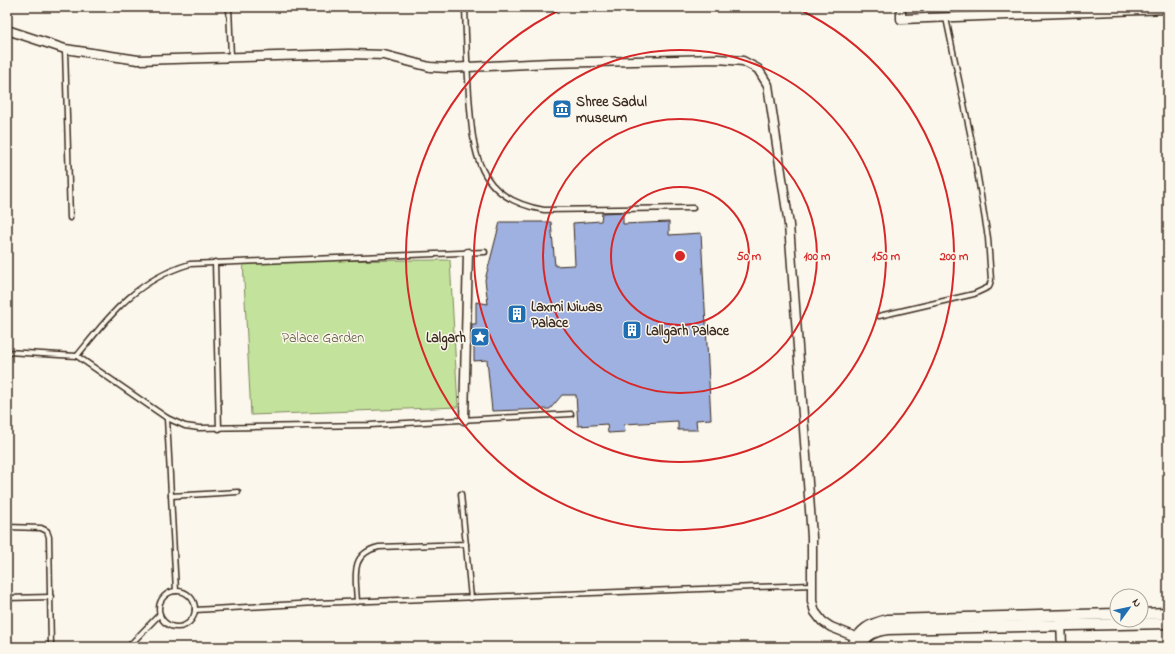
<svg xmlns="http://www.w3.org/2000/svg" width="1175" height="654" font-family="'Indie Flower',sans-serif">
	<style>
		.green { fill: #c3e39c; stroke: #7f865d }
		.building { fill: #9fb1e0; stroke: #3b2a1e }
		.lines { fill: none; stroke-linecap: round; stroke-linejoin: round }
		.service-casing { stroke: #3b2a1e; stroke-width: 7 }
		.minor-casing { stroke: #3b2a1e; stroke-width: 11 }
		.tertiary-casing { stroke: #3b2a1e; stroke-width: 13 }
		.service { stroke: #fbf7ec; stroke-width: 4 }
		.minor { stroke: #fbf7ec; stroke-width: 8 }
		.tertiary { stroke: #fbf7ec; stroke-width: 10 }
		.ring { fill: none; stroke: #d62828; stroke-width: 2 }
		.labels { text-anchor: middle; stroke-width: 3; stroke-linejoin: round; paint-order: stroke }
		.poi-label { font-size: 14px; font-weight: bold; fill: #3b2a1e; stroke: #fbf7ec; text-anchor: start }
		.park-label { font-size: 14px; fill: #5d583e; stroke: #fbf7ec }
		.centre { fill: #d62828; stroke: #fbf7ec; stroke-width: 2 }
		.ring-label { font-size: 12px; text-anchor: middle; font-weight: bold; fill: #d62828; stroke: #fbf7ec; stroke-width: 3; stroke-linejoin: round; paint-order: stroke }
	</style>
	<rect width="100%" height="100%" fill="#fbf7ec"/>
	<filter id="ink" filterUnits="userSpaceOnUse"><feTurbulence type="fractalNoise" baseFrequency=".025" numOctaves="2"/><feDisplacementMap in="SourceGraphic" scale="8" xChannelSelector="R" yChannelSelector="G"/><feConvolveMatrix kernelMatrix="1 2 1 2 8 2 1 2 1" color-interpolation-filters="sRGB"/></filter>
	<g filter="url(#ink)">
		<path class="green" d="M450,260L458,407L251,415L243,261Z"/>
		<path class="building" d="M623,212V224L669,222V235L701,233L711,419L696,420L697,430H678V421L624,424L625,432L608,433L607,424L578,426L576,395H562L550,409L492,411L487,360L474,361V342H471L472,324H476V302L488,304L485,280L500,222H551L555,266L575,265L573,223L601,221L602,213Z"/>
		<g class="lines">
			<defs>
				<g id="service">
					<path d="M229,7L231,57"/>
					<path d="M465,7C466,36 467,66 469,95C473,153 476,198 544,210L693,208"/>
					<path d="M65,49L70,218"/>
					<path d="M215,262L219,429"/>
					<path d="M879,316L974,294L989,287L991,280L988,238L973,147L946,18"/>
					<path d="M7,352L77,356L167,418L185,426L199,428L370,425L571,414"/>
					<path d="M77,356C111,314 136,280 190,264L485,252"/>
					<path d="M167,418L176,591"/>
					<path d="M461,494L471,598"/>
					<path d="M171,496L238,492"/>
					<path d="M7,527L41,528L47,531L49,537L51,647"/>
					<circle cx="177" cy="609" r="18"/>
					<path d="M7,598L51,597"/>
					<path d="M357,602C356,577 349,554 379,547L466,544"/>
					<path d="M195,610L316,603L812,585"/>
					<path d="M128,647L160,614"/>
				</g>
				<g id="minor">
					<path d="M901,7V19L1168,9"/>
					<path d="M7,30L65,49L138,60L349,54L384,55L430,67L447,68L550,63L718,59L743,61L758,69L768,85L789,225L812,537V601L815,612L822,621L831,627L856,637"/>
					<path d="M464,420L468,253"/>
					<path d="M1061,620L1062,647"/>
				</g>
				<g id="tertiary">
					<path d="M1141,614L1168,613"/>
					<path d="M852,647C860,630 870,624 888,620L1117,614"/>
					<path d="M861,647C865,634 875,631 887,629L1168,623"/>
				</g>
			</defs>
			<use href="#service" class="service-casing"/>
			<use href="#minor" class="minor-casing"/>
			<use href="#tertiary" class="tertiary-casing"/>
			<use href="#service" class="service"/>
			<use href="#minor" class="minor"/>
			<use href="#tertiary" class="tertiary"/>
		</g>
	</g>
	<g class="ring">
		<circle cx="680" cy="256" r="69"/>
		<circle cx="680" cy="256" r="137"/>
		<circle cx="680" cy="256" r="206"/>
		<path d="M796 8A274 274 0 1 1 564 8"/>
	</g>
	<defs>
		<symbol id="museum-square" viewBox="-11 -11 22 22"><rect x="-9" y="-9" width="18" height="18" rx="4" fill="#1f6fb2" stroke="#fbf7ec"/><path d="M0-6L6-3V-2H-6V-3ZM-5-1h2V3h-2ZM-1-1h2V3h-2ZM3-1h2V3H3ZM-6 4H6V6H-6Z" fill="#fff"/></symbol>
		<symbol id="building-square" viewBox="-11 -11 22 22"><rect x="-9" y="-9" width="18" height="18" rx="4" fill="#1f6fb2" stroke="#fbf7ec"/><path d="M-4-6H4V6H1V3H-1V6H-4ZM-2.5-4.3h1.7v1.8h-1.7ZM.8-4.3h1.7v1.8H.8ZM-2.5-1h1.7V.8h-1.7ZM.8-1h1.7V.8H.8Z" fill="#fff"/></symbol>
		<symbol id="sight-square" viewBox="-11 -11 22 22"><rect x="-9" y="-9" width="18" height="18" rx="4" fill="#1f6fb2" stroke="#fbf7ec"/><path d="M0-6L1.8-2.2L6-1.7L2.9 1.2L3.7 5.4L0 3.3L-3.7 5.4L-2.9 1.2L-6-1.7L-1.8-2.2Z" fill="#fff"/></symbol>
	</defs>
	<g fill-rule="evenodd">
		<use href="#museum-square" x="551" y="98" width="22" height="22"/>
		<use href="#building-square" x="506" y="303" width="22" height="22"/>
		<use href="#building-square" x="621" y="319" width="22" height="22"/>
		<use href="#sight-square" x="469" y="326" width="22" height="22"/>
	</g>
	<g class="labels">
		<g class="poi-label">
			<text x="576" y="106">Shree Sadul<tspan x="576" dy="16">museum</tspan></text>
			<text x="531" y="311">Laxmi Niwas<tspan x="531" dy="16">Palace</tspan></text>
			<text x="646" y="335">Lallgarh Palace</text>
			<text x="466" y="342" text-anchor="end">Lalgarh</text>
		</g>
		<g class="park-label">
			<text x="323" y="342">Palace Garden</text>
		</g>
	</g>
	<circle cx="680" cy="256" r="6" class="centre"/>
	<g class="ring-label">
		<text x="749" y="260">50 m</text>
		<text x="817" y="260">100 m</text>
		<text x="886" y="260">150 m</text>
		<text x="954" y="260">200 m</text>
	</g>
	<rect width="1175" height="654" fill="none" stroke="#fbf7ec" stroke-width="24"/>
	<rect x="12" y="12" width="1151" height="630" fill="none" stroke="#3b2a1e" stroke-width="1.5" filter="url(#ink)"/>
	<g transform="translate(1129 608) rotate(57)"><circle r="19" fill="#fbf7ec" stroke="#aea59a"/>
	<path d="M0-3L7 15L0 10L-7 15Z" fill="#1f6fb2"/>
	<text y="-6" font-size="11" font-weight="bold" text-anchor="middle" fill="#3b2a1e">N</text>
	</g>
</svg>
